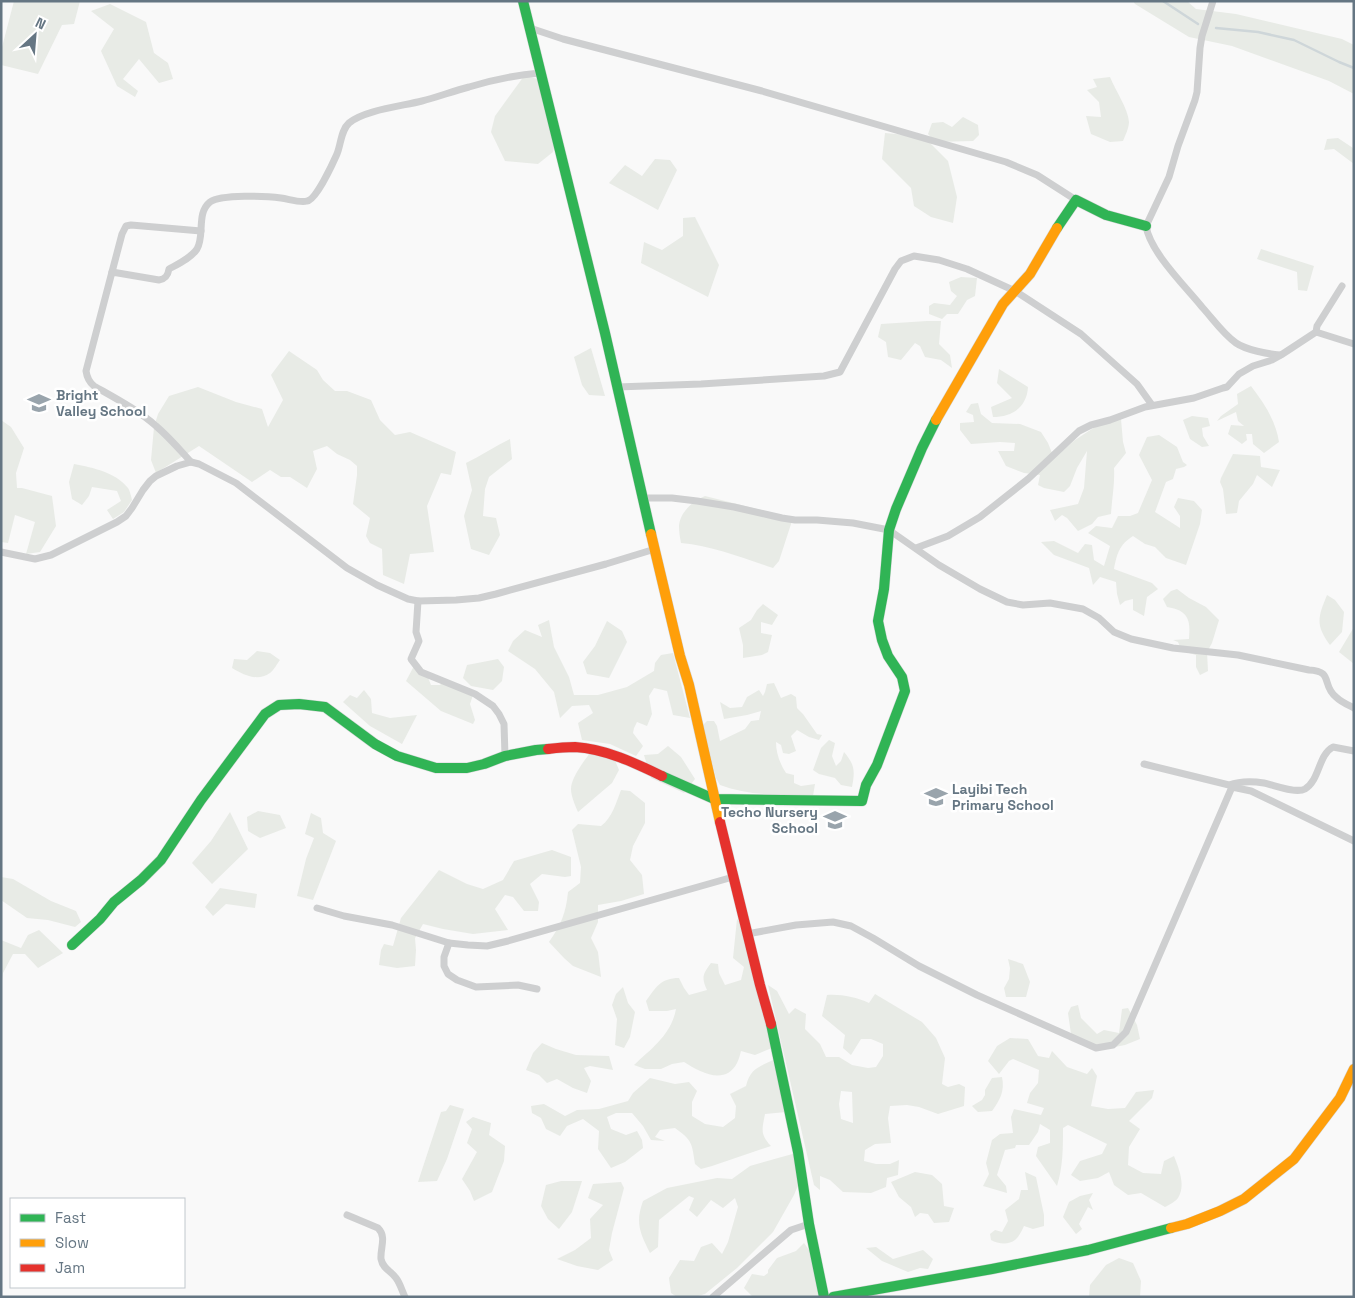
<svg xmlns="http://www.w3.org/2000/svg" width="1355" height="1298" font-family="'Space Grotesk',sans-serif">
	<style>
		.green { fill: #e8ebe6; fill-rule: evenodd }
		.lines { fill: none; stroke-linecap: round; stroke-linejoin: round }
		.stream { stroke: #ced6d9; stroke-width: 2.5 }
		.fast-casing { stroke: #d5d6d7; stroke-width: 11 }
		.slow-casing { stroke: #d5d6d7; stroke-width: 11 }
		.jam-casing { stroke: #d5d6d7; stroke-width: 11 }
		.street { stroke: #cecfd0; stroke-width: 7 }
		.fast { stroke: #30b455; stroke-width: 10 }
		.slow { stroke: #ff9f0a; stroke-width: 10 }
		.jam { stroke: #e5322d; stroke-width: 10 }
		.labels { text-anchor: middle; stroke-width: 5; stroke-linejoin: round; paint-order: stroke }
		.poi-label { font-size: 14px; font-weight: bold; fill: #657683; stroke: #fff; text-anchor: start }
	</style>
	<rect width="100%" height="100%" fill="#f9f9f9"/>
	<g class="green">
		<path d="M14,1H80L74,24L62,25L38,74L1,65V51Z"/>
		<path d="M1133,1H1187L1196,9L1236,14L1342,39L1354,45V94L1329,81L1232,46L1189,37L1135,4Z"/>
		<path d="M110,4L146,22L154,53L168,63L173,79L159,83L139,59L123,79L138,91L135,97L117,86L101,51L114,29L91,11Z"/>
		<path d="M524,76L543,80L559,125L553,152L538,164L505,161L491,132L495,116Z"/>
		<path d="M1110,77C1115,90 1128,108 1129,122C1129,128 1125,136 1123,141L1110,142L1091,134L1086,116L1101,117L1099,102L1087,90L1097,87L1093,79Z"/>
		<path d="M963,117L978,125L979,135L973,141L935,142L928,134L932,123L943,122L952,127Z"/>
		<path d="M885,133L906,135L929,142L948,161L957,197L953,223L931,217L914,206L911,188L882,159Z"/>
		<path d="M1338,138L1353,148L1354,146V164L1334,149L1324,150L1327,139Z"/>
		<path d="M655,159L670,160L677,170L658,210L609,183L625,165L642,176Z"/>
		<path d="M695,217L719,265L708,297L641,263L644,242L662,250L683,236V218Z"/>
		<path d="M1261,249L1314,266L1307,291L1298,290L1297,272L1257,259Z"/>
		<path d="M961,277L977,278L975,296L967,300L958,314H947L942,319L929,314V306L934,303L950,305L957,296L951,291L949,282Z"/>
		<path d="M927,321H941L939,344L950,355L952,368L941,360L925,357L920,346L915,343L901,360L888,357L886,342L878,337L881,324Z"/>
		<path d="M591,348L605,396L589,395L582,385L574,357Z"/>
		<path d="M289,351L317,370L323,380L335,391H347L371,400L380,420L395,435L410,432L456,452L451,475L441,473L427,506L434,552L410,554L404,584L383,575L382,549L370,543L366,536L370,518L353,504L357,475V466L350,460L337,454L327,446L313,451L317,469L307,488L290,477H281L270,470L252,482L199,446L156,473L151,460L154,427L158,414L169,396L198,387L236,402L262,409L268,427L283,400L271,375Z"/>
		<path d="M999,369L1028,387C1027,407 1012,417 993,417L991,407L1012,398L997,383Z"/>
		<path d="M1251,386C1264,403 1276,421 1279,442L1264,453L1253,444L1252,434H1246L1247,440L1242,444L1228,434L1231,425L1244,426L1238,421L1236,412L1217,421L1221,416L1238,404L1237,394Z"/>
		<path d="M978,403L981,414L992,423L1020,424L1041,432L1048,443L1054,458L1075,440L1098,425L1121,419L1123,442L1126,453L1114,468C1115,483 1112,498 1111,514L1098,517L1092,524L1078,531L1067,518L1062,515L1055,521L1050,510L1078,504L1084,488L1087,451L1077,468L1070,486L1064,492L1044,488L1038,485L1040,475L1024,473L1006,466L998,451H1014L1015,443L1000,442L971,444L960,430V423L974,422L973,415L966,412L971,404Z"/>
		<path d="M1192,416L1208,418L1210,426L1202,428L1203,436L1209,446L1202,447L1190,439L1183,420Z"/>
		<path d="M1,420L11,427L24,448L16,473L17,488H22L52,496L56,526L40,552L26,554L35,522L15,515L8,543L1,542Z"/>
		<path d="M1159,435L1177,447L1183,462L1187,465L1184,467L1176,469L1173,479L1166,482L1155,512L1180,528V516L1174,507L1178,498L1194,501L1202,510L1200,524L1186,565L1166,558L1155,547L1145,544L1133,536C1119,545 1117,554 1114,569L1152,583L1158,589L1147,597L1144,616L1133,610V599L1125,601L1120,605L1117,594L1116,582L1100,577L1093,585L1089,568L1054,555L1041,542L1054,541L1078,553L1085,544L1092,545L1094,560L1104,566L1110,546L1088,533L1096,526L1112,528L1118,516H1130L1138,513L1152,480L1139,455L1147,437Z"/>
		<path d="M510,439L512,459L489,477L485,489L483,516L496,518L500,535L489,555L471,549L464,516L472,490L466,463C481,456 495,446 510,439Z"/>
		<path d="M1233,454L1260,456L1261,467L1280,470L1272,487L1257,475L1253,484L1239,501L1237,513L1226,514L1223,489L1220,482L1221,478Z"/>
		<path d="M74,464C94,468 115,472 128,488C130,491 131,496 132,500L124,512L113,519L107,510L121,501L117,491L92,487L89,496L82,505L72,499L69,482Z"/>
		<path d="M705,496L769,512L792,521L779,561L773,568C743,558 713,546 681,543C680,538 679,532 679,526C680,512 693,501 705,496Z"/>
		<path d="M1177,589L1189,598L1206,607L1219,620L1212,643L1207,652L1208,671L1200,675L1196,667V655L1182,651L1178,642L1173,640L1189,639C1191,620 1188,610 1167,607L1163,599L1171,591Z"/>
		<path d="M1327,595L1335,600L1344,612L1342,632L1330,645C1315,625 1318,617 1327,595Z"/>
		<path d="M763,604L778,615L772,625L761,622V633L772,635L768,652L762,655L743,658V645L739,628L751,620L757,610Z"/>
		<path d="M549,620L554,647L569,677L574,695H598L627,687L654,671L655,663L661,655L673,653L690,718L673,715L667,691L654,688L649,696L652,714L647,726L637,722L634,728L633,733L643,746L636,756L610,744L582,740L578,723L593,713L589,705L572,706L560,718L554,692L535,669L508,651L513,641L525,630L542,637L538,625Z"/>
		<path d="M607,621L622,631L627,642L609,678L587,674L583,662L595,646Z"/>
		<path d="M1354,627V664L1339,652Z"/>
		<path d="M257,651L270,653L280,660C277,664 274,670 270,673C257,682 244,675 232,668L234,659L247,660Z"/>
		<path d="M498,659L504,667L502,681L493,690L471,686L463,678L467,665Z"/>
		<path d="M414,666L427,675L431,685H440L445,679L474,692L470,704L475,720L473,724L441,711L406,681Z"/>
		<path d="M774,683L781,698L791,694L796,697L797,708L803,714L817,734L822,735L819,740L809,737L797,730L791,736L796,751L789,754L783,753L781,745L776,742C776,753 780,764 786,773L794,775V783L801,786L815,784L813,796C782,795 749,796 720,785L716,778L703,725L707,721H714L717,726L720,741L745,729L751,721L759,720L761,711L747,715L724,719L720,702L730,708L742,707L747,697L759,690L763,696L765,692L767,684Z"/>
		<path d="M364,690L371,699L372,713L390,718L417,715L402,744L370,726L343,702L350,695L357,698Z"/>
		<path d="M829,740L835,743L832,756L836,766L841,761L844,752C855,765 855,771 852,787L841,785L835,778L819,774L813,770L821,748Z"/>
		<path d="M668,746L681,757L695,779L684,793L651,778L644,755L658,754Z"/>
		<path d="M590,753H612L619,770L612,783L578,812C575,805 571,796 571,789C571,778 584,761 590,753Z"/>
		<path d="M621,790L630,791L645,803V823L633,846L630,860L642,875L644,894L621,901L598,905V922L591,938L598,952L601,977L573,966L564,958L549,942C561,925 566,913 568,892L580,883L581,867L572,830L578,824L601,826C612,818 616,803 621,790Z"/>
		<path d="M258,811L280,815L286,828L260,838L248,831L247,817Z"/>
		<path d="M230,812L248,849L212,884L192,863L211,841Z"/>
		<path d="M311,813L321,818L323,833L336,841L313,900L297,896L306,859L314,838L305,834Z"/>
		<path d="M552,850L571,857V876L565,877L542,874L530,884L539,902L538,911H524L513,897L505,895L495,909L508,930L473,934L443,929L423,924L415,938L416,950L415,966L397,968L379,965L381,950L384,944L393,946L401,918L439,870L467,884L483,889L503,880L514,861Z"/>
		<path d="M1,877L13,879L51,901L76,911L81,922L75,927L48,920L27,918L1,900Z"/>
		<path d="M220,888L257,894L255,908L226,904L213,916L205,907Z"/>
		<path d="M737,919L744,926L758,994L772,1048L755,1055L741,1051C740,1055 739,1059 737,1063C725,1086 700,1072 684,1062L672,1064L661,1069H645L634,1065C652,1048 671,1035 676,1009L667,1011H649L646,1001C656,987 661,978 679,978L684,988L689,995L707,990C701,977 703,974 711,963L718,964L719,973L725,985L741,980L744,967L733,958Z"/>
		<path d="M39,930L63,953L38,968L25,954H13L3,973L1,988V940L21,948L28,935Z"/>
		<path d="M1008,959L1023,964L1030,982L1026,997H1006L1004,988L1009,979L1010,968Z"/>
		<path d="M768,985L777,991L789,1014L795,1008L806,1014L805,1029L820,1044L826,1057H839L852,1065L868,1068L876,1067L883,1056V1044L871,1039H861L851,1055L843,1048L845,1035L822,1016L827,995C841,994 856,997 869,1003L875,994L922,1022L936,1038L945,1058L942,1084L948,1087L959,1084L965,1087L964,1106L938,1114L919,1107L907,1105L890,1106L888,1118L891,1143L875,1144L865,1150L864,1161L876,1164H890L899,1160L898,1175L887,1178L886,1187L871,1193L843,1192L830,1180L820,1176V1190L814,1185ZM841,1091L852,1092L853,1123L841,1119L839,1104Z"/>
		<path d="M623,987L628,1003L635,1012L630,1037L624,1048L615,1045L617,1019L612,1005L616,994Z"/>
		<path d="M1078,1005L1081,1018L1097,1034L1104,1030L1119,1033L1122,1009L1128,1008L1137,1025L1140,1039L1125,1045L1105,1049L1071,1034L1068,1013L1071,1007Z"/>
		<path d="M1010,1038L1028,1039L1038,1056L1049,1058L1052,1051L1067,1067L1087,1074L1092,1068L1097,1076L1091,1106L1108,1109L1125,1108L1136,1092L1154,1090L1152,1098L1129,1121L1140,1129L1129,1147L1128,1165L1143,1173L1161,1174L1164,1161L1174,1156C1179,1169 1186,1185 1178,1198C1175,1202 1169,1205 1165,1207L1141,1193L1128,1195L1114,1185L1109,1172L1098,1178L1080,1181L1071,1175L1080,1161L1102,1154L1107,1144L1068,1125L1063,1128C1063,1148 1063,1167 1057,1186L1036,1156L1038,1147L1050,1143V1130L1040,1124L1038,1132L1029,1145H1016L1015,1148L1005,1150L997,1175L1006,1186L1007,1193L983,1186L989,1174L986,1163L992,1140L1000,1134L1013,1133L1011,1117L1014,1109L1041,1115L1044,1108L1027,1103L1030,1093L1038,1083L1039,1070L1013,1059L1009,1061L999,1074L988,1061L997,1046Z"/>
		<path d="M542,1043L556,1049L576,1055L609,1056L613,1070L590,1066L584,1068L591,1081L587,1093L573,1088L557,1079L547,1083L539,1075L526,1070L533,1053Z"/>
		<path d="M773,1060L786,1112L765,1114C762,1130 760,1134 771,1146L712,1166L701,1169L695,1164C692,1143 692,1140 675,1128L660,1130L655,1137L665,1141L651,1140L643,1126L632,1113H616L607,1117L611,1129L626,1135L637,1131L642,1140L643,1148L625,1162L611,1168L598,1149L599,1131L583,1119L567,1126L560,1136L546,1129L541,1118L532,1113L531,1106L544,1104L565,1116L577,1110L599,1109L628,1101L633,1093L650,1078L675,1084L689,1082L697,1091L692,1102V1116L705,1124L723,1127L735,1118L736,1106L730,1094L746,1086C750,1069 759,1067 773,1060Z"/>
		<path d="M1002,1077C1005,1091 1000,1100 992,1111L978,1112L972,1106L982,1100L985,1095V1090L992,1078Z"/>
		<path d="M450,1105L464,1109L447,1159L437,1181L418,1182L441,1112L446,1111Z"/>
		<path d="M473,1117L491,1123L489,1135L505,1146L504,1161L492,1192L474,1201L470,1191L462,1179L477,1152L467,1143L472,1129L466,1122Z"/>
		<path d="M796,1153L799,1183L794,1195L773,1232L737,1268L705,1294L695,1297H677L671,1293L669,1278L680,1260L694,1261L701,1247L712,1243L722,1254L728,1242L738,1207L735,1198L723,1208L711,1200L697,1217L689,1210L694,1198L689,1196L659,1220L658,1247L650,1253C640,1233 635,1223 643,1201L667,1188L717,1178L732,1179L750,1166Z"/>
		<path d="M915,1172L932,1175L942,1184L944,1206L954,1208L949,1222L934,1223L928,1214L920,1213L915,1217L911,1207L899,1197L891,1182Z"/>
		<path d="M1025,1172L1036,1177L1044,1215V1226L1033,1229L1024,1226C1022,1230 1019,1237 1015,1240C1009,1245 998,1244 991,1240L990,1234L995,1230L1002,1232L1008,1221L1005,1210L1019,1199L1021,1190H1028Z"/>
		<path d="M561,1181H582L572,1212L559,1229L548,1219L541,1206L546,1185Z"/>
		<path d="M621,1182L624,1188L612,1233L609,1250L613,1260L598,1270L577,1266L557,1259L575,1250L591,1238L590,1219L603,1205L588,1198L593,1184Z"/>
		<path d="M1093,1193L1089,1200L1093,1210L1088,1207L1079,1224L1082,1229L1076,1234L1063,1217L1069,1202L1080,1196Z"/>
		<path d="M804,1243L814,1257L822,1297H753L744,1288L752,1274L764,1276L768,1273V1270L777,1258L796,1251Z"/>
		<path d="M876,1247L893,1259L923,1250L933,1259L928,1269L920,1268L908,1272L882,1261L866,1248Z"/>
		<path d="M1119,1258L1133,1263L1141,1281L1140,1297H1089L1090,1285L1106,1265Z"/>
	</g>
	<g class="lines">
		<g class="stream">
			<path d="M1163,1L1198,24"/>
			<path d="M1216,28L1258,32L1294,40L1339,62L1354,68"/>
		</g>
		<defs>
			<g id="fast">
				<path d="M523,1L605,333L651,534"/>
				<path d="M1057,228L1076,200L1106,215L1146,226"/>
				<path d="M662,776L714,799L862,801L866,785L877,765L905,691L902,677L888,656L882,640L878,621L884,589L889,530L896,509L922,448L936,420"/>
				<path d="M72,945L100,919L114,902L141,880L161,860L201,800L265,714L279,705L299,704L325,707L375,744L397,756L436,768H467L484,764L505,756L536,750L548,749"/>
				<path d="M771,1024L798,1152L809,1224L824,1297"/>
				<path d="M833,1297L992,1269L1088,1250L1171,1228"/>
			</g>
			<g id="slow">
				<path d="M936,420L1003,304L1030,274L1057,228"/>
				<path d="M651,534L680,656L689,685L720,822"/>
				<path d="M1171,1228L1187,1224L1220,1211L1244,1199L1294,1159L1340,1098L1354,1069"/>
			</g>
			<g id="jam">
				<path d="M548,749C556,748 566,747 575,747C606,749 635,763 662,776"/>
				<path d="M720,822L760,985L771,1024"/>
			</g>
		</defs>
		<use href="#fast" class="fast-casing"/>
		<use href="#slow" class="slow-casing"/>
		<use href="#jam" class="jam-casing"/>
		<g class="street">
			<path d="M1213,1L1202,36L1200,48L1197,92L1195,100L1178,146L1169,177L1146,226C1150,252 1185,286 1202,307C1213,319 1223,334 1236,343C1246,350 1268,354 1280,355"/>
			<path d="M530,28L563,39L762,91L1006,162L1037,175L1076,200"/>
			<path d="M112,272L122,234L126,226L131,225L201,231"/>
			<path d="M1316,332L1354,344"/>
			<path d="M617,387L701,384L824,376L840,372L895,269L901,261L914,256L939,260L967,269L1015,291L1081,334L1137,384L1152,405"/>
			<path d="M191,462C180,450 169,437 156,426C138,410 115,398 94,386C89,382 87,378 86,371L112,272L159,280C166,279 168,275 169,269C178,264 191,258 197,249C205,236 196,213 210,202C221,194 267,196 281,198C289,199 300,203 307,201C316,200 333,163 337,154C341,144 341,130 349,123C364,110 403,106 422,101C438,97 453,91 469,87C492,80 516,75 540,73"/>
			<path d="M642,498H672L697,501L734,507L782,518L795,520H817L853,523L889,530L939,565L980,589L1007,602L1023,605L1050,603L1083,609L1099,618L1114,632L1131,639L1173,648L1238,655L1309,670C1334,671 1321,685 1336,697C1341,702 1348,705 1354,708"/>
			<path d="M916,548L948,536L980,517L1028,479L1079,431L1091,425L1110,420L1145,407L1194,398L1223,388L1227,387L1239,374L1253,366L1272,360L1281,355L1316,332L1317,326L1342,286"/>
			<path d="M1,552L35,559L51,555L117,522L126,516L132,508L143,490L150,481L156,476L177,466L191,462L199,464L236,483L347,568L377,585L408,599L418,601L456,600L479,598L496,594L606,564L655,549"/>
			<path d="M418,601L416,632L419,641L411,659L421,672L475,694L493,706L499,714L504,724L505,756"/>
			<path d="M1144,764L1229,785C1240,781 1252,781 1264,783C1274,785 1296,794 1305,789C1320,780 1318,755 1333,747L1354,751"/>
			<path d="M317,908L344,916L392,925L449,943L468,945L487,946L508,941L733,877"/>
			<path d="M747,934L796,925L833,922L851,926L873,938L919,966L977,995L1096,1048L1113,1045L1126,1032L1232,787L1251,791L1354,841"/>
			<path d="M449,943L444,957V966L448,974L457,980L476,987L518,985L537,989"/>
			<path d="M347,1215L378,1228C387,1237 380,1248 381,1259C383,1269 391,1271 396,1278C400,1283 402,1291 405,1297"/>
			<path d="M713,1297L791,1230L809,1224"/>
		</g>
		<use href="#fast" class="fast"/>
		<use href="#slow" class="slow"/>
		<use href="#jam" class="jam"/>
	</g>
	<defs>
		<symbol id="school-bare" viewBox="-9 -9 18 18"><path d="M0-5L7-2L0 1L-7-2ZM-4 1L0 2.5L4 1V4Q0 6-4 4Z" fill="#99a4ac" stroke="#fff" stroke-width="2.5" paint-order="stroke"/></symbol>
	</defs>
	<g fill-rule="evenodd">
		<use href="#school-bare" x="23" y="387" width="32" height="32"/>
		<use href="#school-bare" x="920" y="781" width="32" height="32"/>
		<use href="#school-bare" x="819" y="804" width="32" height="32"/>
	</g>
	<g class="labels">
		<g class="poi-label">
			<text x="56" y="400">Bright<tspan x="56" dy="16">Valley School</tspan></text>
			<text x="952" y="794">Layibi Tech<tspan x="952" dy="16">Primary School</tspan></text>
			<text x="818" y="817" text-anchor="end">Techo Nursery<tspan x="818" dy="16">School</tspan></text>
		</g>
	</g>
	<rect width="1355" height="1298" fill="none" stroke="#657683" stroke-width="5"/>
	<rect x="10" y="1198" width="175" height="90" fill="#ffffff" stroke="#c1c8cd"/>
	<rect x="20" y="1214" width="25" height="8" fill="#30b455" stroke="#c1c8cd"/>
	<text x="55" y="1223" font-size="15" fill="#657683">Fast</text>
	<rect x="20" y="1239" width="25" height="8" fill="#ff9f0a" stroke="#c1c8cd"/>
	<text x="55" y="1248" font-size="15" fill="#657683">Slow</text>
	<rect x="20" y="1264" width="25" height="8" fill="#e5322d" stroke="#c1c8cd"/>
	<text x="55" y="1273" font-size="15" fill="#657683">Jam</text>
	<g transform="translate(35 35) rotate(26)" stroke="#ffffff" stroke-width="4" paint-order="stroke">
	<path d="M0-4L9 19L0 12L-9 19Z" fill="#657683"/>
	<text y="-8" font-size="14" font-weight="bold" text-anchor="middle" fill="#657683">N</text>
	</g>
</svg>
